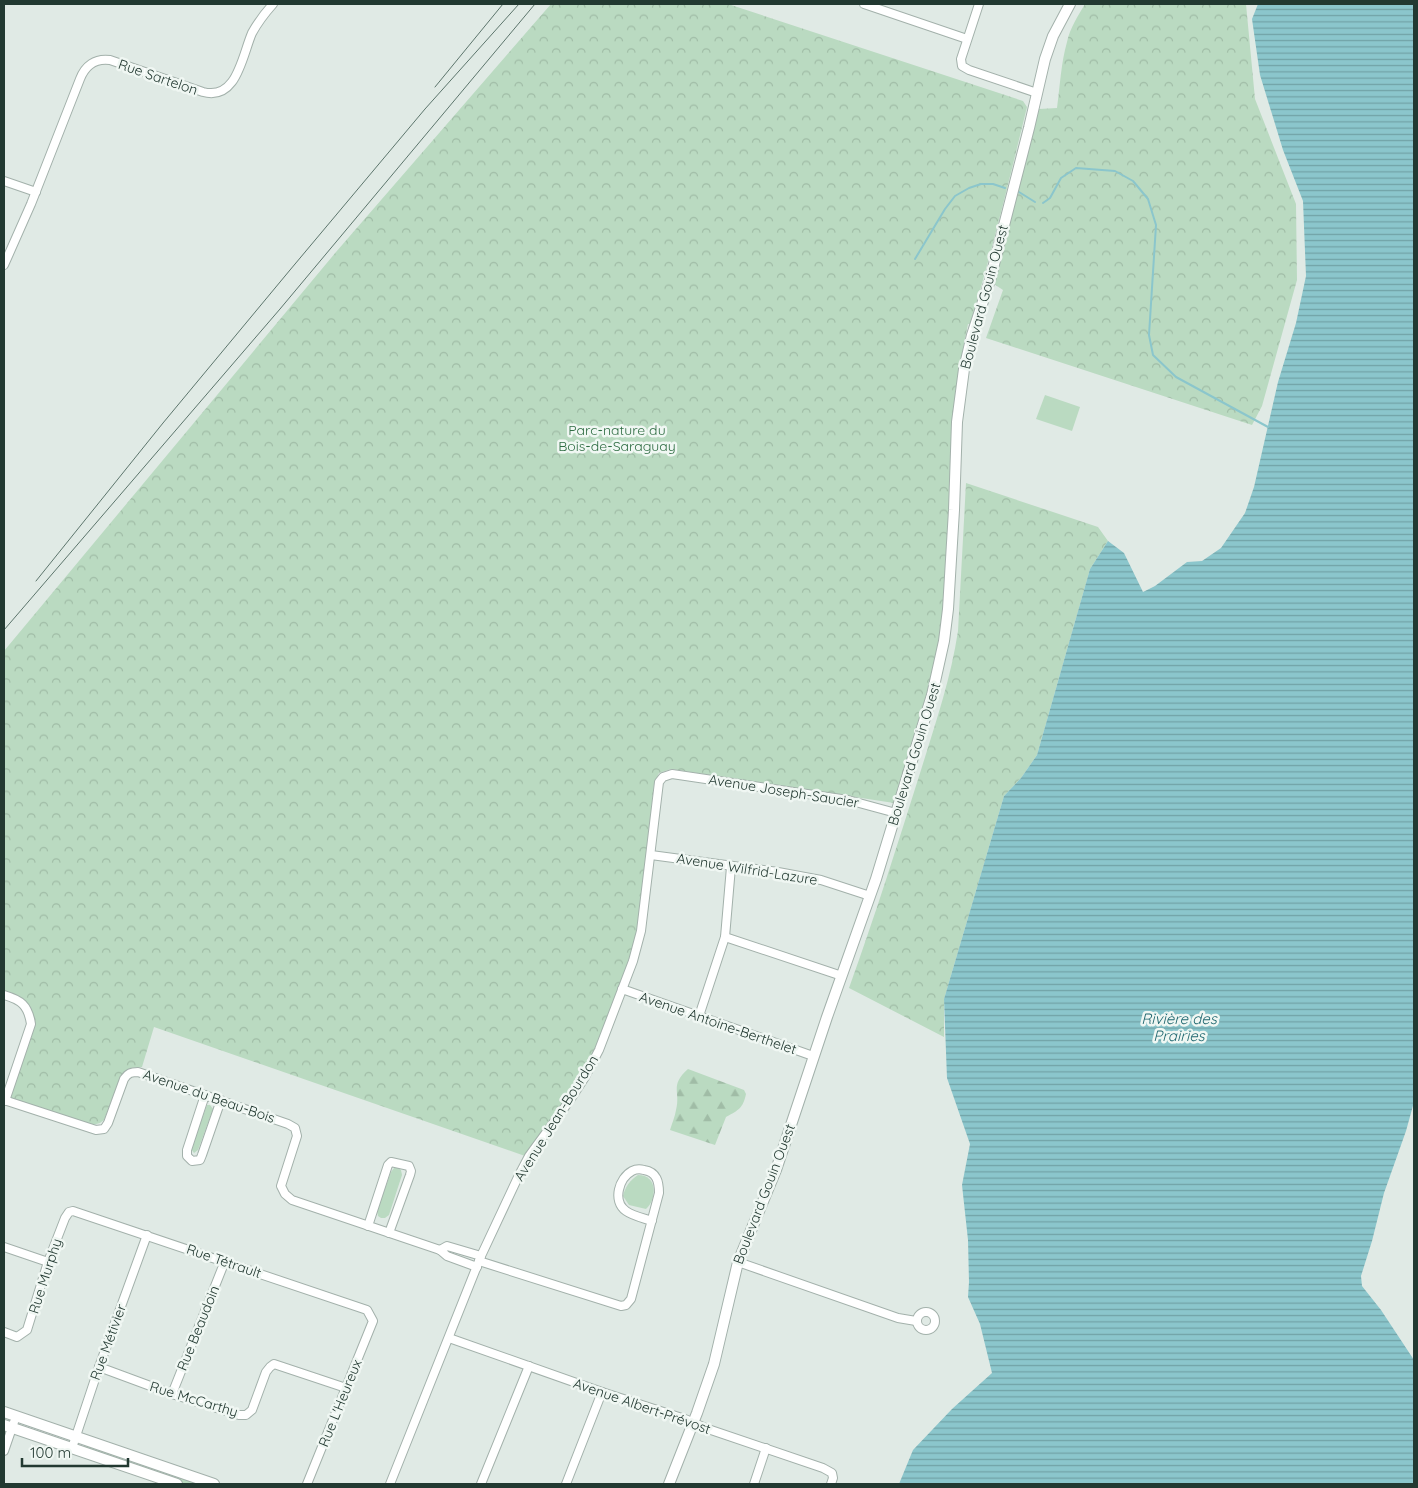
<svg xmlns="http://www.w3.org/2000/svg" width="1418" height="1488" font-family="Quicksand,sans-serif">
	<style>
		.green { fill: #badac1 }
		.forest { fill: url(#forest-firs) }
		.park { fill: url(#park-crowns) }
		.water { fill: url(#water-rules) }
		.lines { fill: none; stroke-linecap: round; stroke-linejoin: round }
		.stream { stroke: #8bc6cc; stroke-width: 2 }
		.minor-casing { stroke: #a3b1ab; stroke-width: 10 }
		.tertiary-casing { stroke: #a3b1ab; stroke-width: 12 }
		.minor { stroke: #fff; stroke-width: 8 }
		.tertiary { stroke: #fff; stroke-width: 10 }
		.tram { stroke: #5c756c; stroke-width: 1 }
		.labels { text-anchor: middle; stroke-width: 5; stroke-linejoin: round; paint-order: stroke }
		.street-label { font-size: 14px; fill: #223931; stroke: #f0f7f3 }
		.park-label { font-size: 14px; fill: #2f6d43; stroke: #f0f7f3 }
		.water-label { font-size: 15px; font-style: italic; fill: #206870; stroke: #f0f7f3 }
	</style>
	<defs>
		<pattern id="forest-firs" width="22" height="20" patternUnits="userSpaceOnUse" patternTransform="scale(1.25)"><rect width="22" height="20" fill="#badac1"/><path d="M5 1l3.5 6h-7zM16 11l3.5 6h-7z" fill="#a0bca6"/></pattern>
		<pattern id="park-crowns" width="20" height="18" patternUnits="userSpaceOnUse" patternTransform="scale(1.25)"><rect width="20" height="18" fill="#badac1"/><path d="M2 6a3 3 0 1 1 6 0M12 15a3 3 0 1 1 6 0" fill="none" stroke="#a0bca6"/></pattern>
		<pattern id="water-rules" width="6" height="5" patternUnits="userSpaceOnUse" patternTransform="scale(1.25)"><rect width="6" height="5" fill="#8bc6cc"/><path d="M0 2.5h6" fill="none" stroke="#71a2a6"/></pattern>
	</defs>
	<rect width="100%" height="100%" fill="#e0eae5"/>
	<g class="green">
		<path d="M1045,395L1080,407L1072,431L1036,419Z"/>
		<path d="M207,1105H210L213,1109L198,1150L194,1153L191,1149Z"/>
		<path d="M394,1168H398L401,1170L402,1175L389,1215L385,1218H381L378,1216L377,1211L391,1172Z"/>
		<path d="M638,1175C658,1175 657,1199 646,1209L629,1205L623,1196C625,1187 630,1180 638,1175Z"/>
		<path d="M86,1443L205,1484H185L84,1449Z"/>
	</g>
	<path class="forest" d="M688,1069L744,1090L746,1094C743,1108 739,1110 726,1117L715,1145L670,1130C672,1123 675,1117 676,1110C681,1091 669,1086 688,1069Z"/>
	<g class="park">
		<path d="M551,4H728L1023,101L1027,107C1009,180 992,253 970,324H968C945,427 954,534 940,638C938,658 932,678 926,698C917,733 905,768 894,803L671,769L659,773L654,784L639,921L634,945L605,1028L593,1054L577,1085L525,1156L154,1027L142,1067L130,1068L121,1075L104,1120L100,1123L93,1125L9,1098L35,1024C33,1002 23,997 4,992V651L336,252Z"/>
		<path d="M1085,4H1246L1255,99L1296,204L1297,280L1262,406L1252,425L986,338L1003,290L994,284L1039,109L1057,108C1060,86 1061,63 1067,42C1070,28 1078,16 1085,4Z"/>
		<path d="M966,483L1098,527L1108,541L1090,569L1037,755L1021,778L1004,796L944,999V1037L849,988C875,916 898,843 921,770C935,725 951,678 958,631Z"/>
	</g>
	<path class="water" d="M1258,4H1414V1102L1406,1131L1384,1193L1372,1241L1361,1276L1362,1286L1381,1310L1414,1360V1484H899L913,1450L952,1409L992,1373L980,1324L968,1297L969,1282L968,1240L962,1185L970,1144L947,1078L944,999L1004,796L1021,778L1037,755L1090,569L1108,541L1124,553L1143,592L1155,586L1187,562L1202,561L1221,548L1245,513L1254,487L1278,382L1296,323L1306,276L1303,201L1283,150L1260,75L1252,19Z"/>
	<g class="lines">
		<g class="stream">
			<path d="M1019,192L1035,202"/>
			<path d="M1043,203L1050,198L1061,178L1076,168L1115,171L1133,181L1148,199L1156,225L1149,335L1153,355L1176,377L1268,427"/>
			<path d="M915,259L945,209L955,196L969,188L981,184H993L1005,188"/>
		</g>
		<defs>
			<g id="minor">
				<path d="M864,4L967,39"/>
				<path d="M979,4L961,59L962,66L969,70L1037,93"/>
				<path d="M4,181L36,192"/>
				<path d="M4,265L31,204L80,79C85,66 95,58 110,60L203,92C237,101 242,56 252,33C258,22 265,13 273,4"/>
				<path d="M651,855L778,872L821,880L870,896"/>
				<path d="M725,937L842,976"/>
				<path d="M622,989L813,1056"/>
				<path d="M4,995C21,1000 28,1005 31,1024L5,1101"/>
				<path d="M699,1016L725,937L731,867"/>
				<path d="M205,1095L187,1150V1156L192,1161L200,1160L202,1155L221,1100"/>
				<path d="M4,1100L96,1130L104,1129L108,1123L124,1079C128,1073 131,1072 138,1072L288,1124L295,1128L297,1136L281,1186L285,1194L292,1200L440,1250L447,1256L477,1267"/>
				<path d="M368,1226L388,1165L391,1162L409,1166L411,1171L410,1175L389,1233"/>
				<path d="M4,1247L48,1262"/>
				<path d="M440,1250L447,1246L481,1256"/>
				<path d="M479,1261L621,1306L626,1305L631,1299L659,1193C659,1182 657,1172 644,1170C640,1169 636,1169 632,1171C619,1178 612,1201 626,1211C633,1216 643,1218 652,1221"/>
				<path d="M738,1262L898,1318L916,1321"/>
				<circle cx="926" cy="1321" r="9"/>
				<path d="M4,1332L17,1337L27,1330L48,1262L65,1218L69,1212L73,1211L367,1310L373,1321L307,1484"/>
				<path d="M449,1338L602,1392L685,1419L708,1429L823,1468L832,1473L833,1478L831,1484"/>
				<path d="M99,1367L172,1394L239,1415H246L252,1410L266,1372L270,1367L274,1364L346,1388"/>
				<path d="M172,1394L225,1261"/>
				<path d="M72,1448L99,1367L147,1235"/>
				<path d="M4,1451L14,1422"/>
				<path d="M390,1484L481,1256L519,1175L529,1156L570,1100L585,1077L599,1050L633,961L641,931L659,782L663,777L672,774L848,800L896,813"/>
				<path d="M481,1484L529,1366"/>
				<path d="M566,1484L602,1392"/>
				<path d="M754,1484L766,1448"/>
			</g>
			<g id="tertiary">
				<path d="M4,1412L214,1484"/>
				<path d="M4,1425L177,1484"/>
				<path d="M669,1484L697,1413L714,1364L738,1262L776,1170L827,1017L876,879L932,695L944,641L948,609L954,510L957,422L964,369L972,335L990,280L1029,128L1045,59L1053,36L1070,4"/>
			</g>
		</defs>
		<use href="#minor" class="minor-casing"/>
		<use href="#tertiary" class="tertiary-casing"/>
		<use href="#minor" class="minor"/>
		<use href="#tertiary" class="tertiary"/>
		<g class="tram">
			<path d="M435,87L503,4"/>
			<path d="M36,581L163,423L290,270L425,109L519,4"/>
			<path d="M4,630L280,309L535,4"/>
		</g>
	</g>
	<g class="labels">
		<g class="street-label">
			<text transform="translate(158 77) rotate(19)" y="5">Rue Sartelon</text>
			<text transform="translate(984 297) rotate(-75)" y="5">Boulevard Gouin Ouest</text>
			<text transform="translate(914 754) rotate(-73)" y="5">Boulevard Gouin Ouest</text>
			<text transform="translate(784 791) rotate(9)" y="5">Avenue Joseph-Saucier</text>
			<text transform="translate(747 869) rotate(9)" y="5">Avenue Wilfrid-Lazure</text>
			<text transform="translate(718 1023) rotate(19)" y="5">Avenue Antoine-Berthelet</text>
			<text transform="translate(209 1096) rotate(19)" y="5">Avenue du Beau-Bois</text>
			<text transform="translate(556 1118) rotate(-58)" y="5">Avenue Jean-Bourdon</text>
			<text transform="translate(764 1194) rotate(-69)" y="5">Boulevard Gouin Ouest</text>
			<text transform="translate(224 1261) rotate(19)" y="5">Rue Tétrault</text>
			<text transform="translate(45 1276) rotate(-72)" y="5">Rue Murphy</text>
			<text transform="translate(198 1328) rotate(-68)" y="5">Rue Beaudoin</text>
			<text transform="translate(108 1342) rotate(-70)" y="5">Rue Métivier</text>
			<text transform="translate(194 1399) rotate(17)" y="5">Rue McCarthy</text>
			<text transform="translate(340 1403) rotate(-68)" y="5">Rue L'Heureux</text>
			<text transform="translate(642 1406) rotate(19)" y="5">Avenue Albert-Prévost</text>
		</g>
		<g class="park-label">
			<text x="617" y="435">Parc-nature du<tspan x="617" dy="16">Bois-de-Saraguay</tspan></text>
		</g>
		<g class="water-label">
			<text x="1179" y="1024">Rivière des<tspan x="1179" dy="17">Prairies</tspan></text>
		</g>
	</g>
	<rect width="1418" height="1488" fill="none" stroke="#223931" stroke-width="10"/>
	<path d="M22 1458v8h106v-8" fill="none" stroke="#223931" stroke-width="2.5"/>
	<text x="30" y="1458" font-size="15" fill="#223931" stroke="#f0f7f3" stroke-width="4" paint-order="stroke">100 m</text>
</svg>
